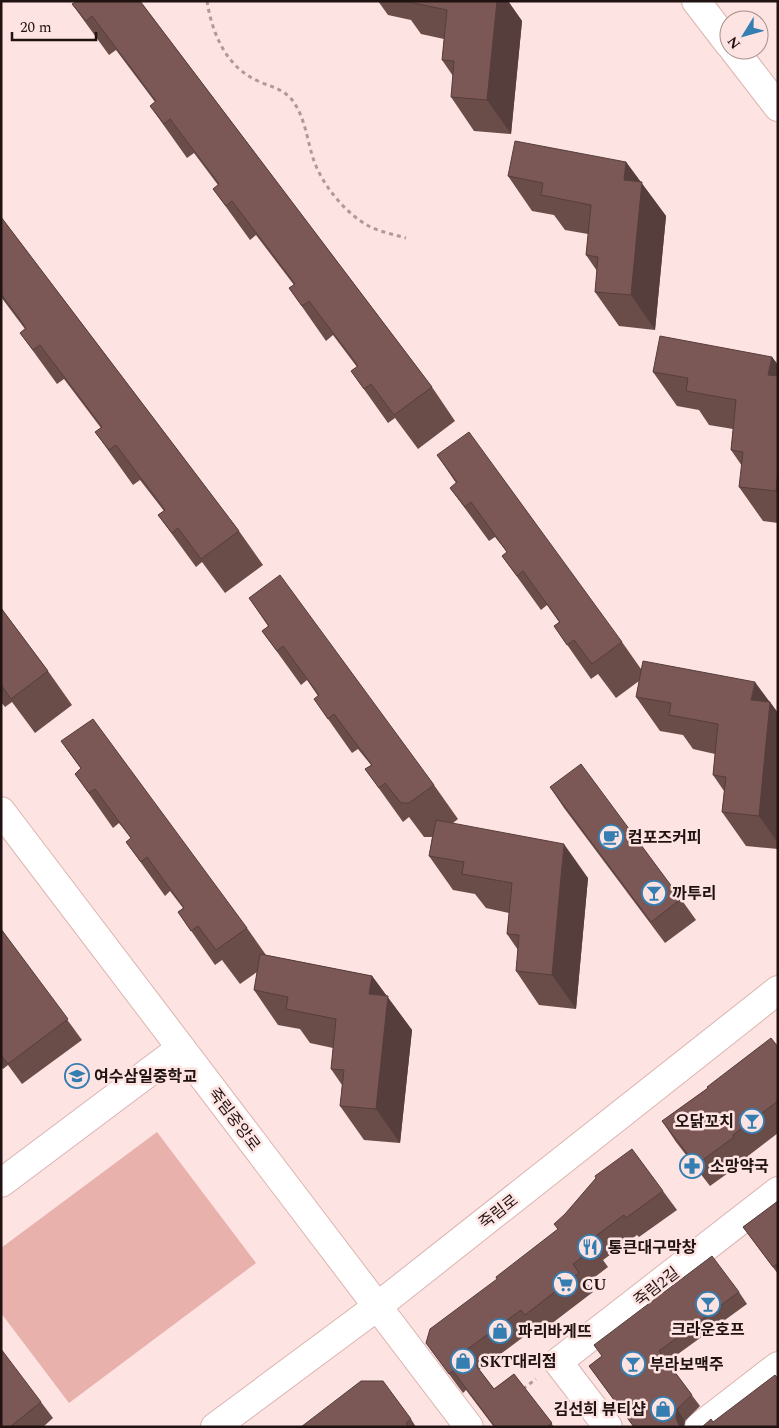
<svg xmlns="http://www.w3.org/2000/svg" width="779" height="1428" font-family="Spectral,'Noto Sans KR',serif">
	<style>
		.green { fill: #e8b1ac }
		.lines { fill: none; stroke-linecap: round; stroke-linejoin: round }
		.minor-casing { stroke: #dcb4b0; stroke-width: 30 }
		.path { stroke: #b09a98; stroke-width: 3; stroke-dasharray: 4 4; stroke-linecap: butt }
		.minor { stroke: #fff; stroke-width: 28 }
		.wall { fill: #6a4c49 }
		.shaded-wall { fill: #563e3c }
		.building { fill: #7b5855; stroke: #563e3c }
		.labels { text-anchor: middle; stroke-width: 5; stroke-linejoin: round; paint-order: stroke }
		.poi-label { font-size: 16px; font-weight: bold; fill: #211312; stroke: #fde3e1; text-anchor: start }
		.street-label { font-size: 16px; fill: #211312; stroke: #fde3e1 }
	</style>
	<rect width="100%" height="100%" fill="#fde3e1"/>
	<path class="green" d="M157,1132L256,1263L69,1403L1,1313V1248Z"/>
	<g class="lines">
		<defs>
			<g id="minor">
				<path d="M696,1L729,44"/>
				<path d="M734,50L778,107"/>
				<path d="M1,811L469,1427"/>
				<path d="M1,1183L181,1048"/>
				<path d="M215,1427L378,1306L778,990"/>
				<path d="M608,1427L558,1362L778,1191"/>
				<path d="M699,1427L778,1366"/>
			</g>
		</defs>
		<use href="#minor" class="minor-casing"/>
		<g class="path">
			<path d="M207,1C212,33 226,67 258,81C271,87 284,89 293,101C305,118 307,139 313,158C321,183 344,212 367,225C379,232 393,234 406,238"/>
			<path d="M523,1389L536,1379"/>
		</g>
		<use href="#minor" class="minor"/>
	</g>
	<g class="wall">
		<path d="M140,1L432,387L455,421L418,449L395,418L388,423L351,371L357,367L333,335L326,341L289,288L294,285L256,235L250,240L213,189L218,185L194,153L187,158L150,106L155,102L116,50L109,55L72,4Z"/>
		<path d="M378,1H508L522,21L511,134L474,131L451,97L453,76L442,60L444,39L421,34L411,20L388,15Z"/>
		<path d="M626,162L666,216L655,330L619,326L595,292L597,271L586,255L588,234L565,230L554,215L532,211L508,176Z"/>
		<path d="M1,217L239,531L263,565L225,593L202,562L196,567L158,515L164,511L140,480L133,485L95,432L101,428L64,379L57,384L20,333L25,329L1,297Z"/>
		<path d="M772,357L778,365V523L763,521L739,487L742,466L731,450L733,429L709,425L699,410L677,406L653,372Z"/>
		<path d="M437,455L622,642L641,669L770,702L778,713V849L746,846L722,812L724,791L713,775L715,754L693,749L683,735L660,731L636,697L639,681L616,698L598,674L591,679L554,626L559,622L547,605L541,610L502,556L507,552L495,537L489,541L450,488L456,483Z"/>
		<path d="M249,598L434,785L458,819L453,823L588,878L576,1009L539,1005L516,971L518,950L507,934L509,913L486,908L475,894L453,890L429,856L432,837H424L409,817L403,822L365,769L371,765L358,749L352,753L314,699L318,696L307,680L301,685L262,631L268,626Z"/>
		<path d="M1,608L48,671L72,705L35,733L12,702L5,707L1,702Z"/>
		<path d="M61,741L247,928L266,955L372,976L412,1030L400,1143L364,1140L340,1106L342,1085L331,1069L333,1048L310,1043L300,1029L278,1025L254,990L257,972L240,984L222,960L215,965L178,912L183,908L170,891L165,896L126,842L131,838L119,823L113,828L75,774L81,769Z"/>
		<path d="M550,787L681,899L696,920L665,943L564,808Z"/>
		<path d="M1,929L82,1040L22,1084L8,1065L3,1069L1,1067Z"/>
		<path d="M778,1047V1133L748,1156L749,1158L710,1186L676,1142L662,1121L708,1088Z"/>
		<path d="M663,1191L677,1210L639,1237L637,1235L603,1260L608,1267L587,1283L593,1292L538,1334L534,1329L479,1370L494,1389L514,1374L554,1427H494L466,1390L463,1393L426,1343L430,1329Z"/>
		<path d="M778,1201V1274L743,1227Z"/>
		<path d="M739,1292L747,1304L667,1362L700,1406L685,1421L684,1427H634L589,1366L602,1356L594,1345Z"/>
		<path d="M41,1402L53,1418L43,1427H1Z"/>
		<path d="M411,1419L416,1427H301Z"/>
	</g>
	<g class="shaded-wall">
		<path d="M491,1H508L522,21L511,134L487,100Z"/>
		<path d="M626,162L666,216L655,330L631,295L624,180Z"/>
		<path d="M772,357L778,365V389L768,375Z"/>
		<path d="M778,470V494L776,491Z"/>
		<path d="M755,682L778,713V843L759,816L751,700Z"/>
		<path d="M564,844L588,878L576,1009L552,975Z"/>
		<path d="M372,976L412,1030L400,1143L376,1109L369,994Z"/>
		<path d="M677,1409L685,1421L684,1427H680L676,1418Z"/>
	</g>
	<g class="building">
		<path d="M76,1H140L432,387L394,415L371,384L364,389L351,371L358,366L309,301L302,306L289,288L295,284L232,201L226,206L213,189L219,184L170,119L164,124L150,106L156,101L92,16L86,21L72,4Z"/>
		<path d="M404,1H497L487,100L451,97L454,61L442,60L447,10Z"/>
		<path d="M515,141L626,162L624,180L642,182L631,295L595,292L598,257L586,255L591,205L541,195L543,183L508,176Z"/>
		<path d="M1,217L239,531L201,559L178,528L172,533L158,515L165,510L116,445L109,450L95,432L102,427L40,345L33,350L20,333L26,328L1,294Z"/>
		<path d="M660,336L772,357L768,375L778,376V470L776,491L739,487L743,452L731,450L736,400L686,391L688,378L653,372Z"/>
		<path d="M469,432L622,642L592,664L574,640L567,645L554,626L560,622L523,571L517,576L502,556L507,552L471,502L465,507L450,488L457,482L437,455Z"/>
		<path d="M280,575L434,785L409,803H401L385,783L379,788L365,769L372,765L334,714L328,719L314,699L319,695L283,646L277,651L262,631L269,626L249,598Z"/>
		<path d="M1,608L48,671L11,699L1,685Z"/>
		<path d="M643,661L755,682L751,700L770,702L759,816L722,812L726,777L713,775L718,724L669,715L671,703L636,697Z"/>
		<path d="M93,719L247,928L216,950L198,926L191,931L178,912L184,908L147,857L141,862L126,842L131,838L95,789L89,793L75,774L81,768L61,741Z"/>
		<path d="M581,764L681,899L651,922L550,787Z"/>
		<path d="M436,820L564,844L552,975L516,971L519,935L507,934L512,883L462,874L464,862L429,856Z"/>
		<path d="M1,929L68,1019L8,1064L1,1055Z"/>
		<path d="M260,954L372,976L369,994L388,996L376,1109L340,1106L344,1070L331,1069L336,1019L286,1009L288,997L254,990Z"/>
		<path d="M771,1038L778,1047V1101L733,1135L734,1137L696,1165L662,1121L708,1088L707,1087Z"/>
		<path d="M632,1149L663,1191L626,1218L624,1215L589,1241L594,1248L573,1264L579,1273L525,1315L521,1310L465,1351L494,1389L514,1374L552,1423L547,1427H495L453,1371L449,1374L426,1343L430,1329L497,1279L496,1277L558,1229L554,1224L565,1214L596,1178L595,1176Z"/>
		<path d="M778,1201V1263L773,1267L743,1227Z"/>
		<path d="M712,1256L739,1292L659,1351L692,1395L677,1409L676,1418L679,1425L681,1427H634L589,1366L602,1356L594,1345Z"/>
		<path d="M1,1349L41,1402L10,1427H1Z"/>
		<path d="M775,1375L778,1379V1427H702L711,1419L713,1422Z"/>
		<path d="M361,1381H383L411,1419L406,1423L409,1427H301Z"/>
	</g>
	<defs>
		<symbol id="cafe-ring" viewBox="-11 -11 22 22"><circle r="9.5" fill="#fde3e1" stroke="#357eb2" stroke-width="1.5"/><path d="M-5.5-4.5H6V0H3Q3 3.5 0 3.5H-2.5Q-5.5 3.5-5.5 0ZM3-3.2v2h1.7v-2ZM-6 4.5H4V6H-6Z" fill="#357eb2"/></symbol>
		<symbol id="bar-ring" viewBox="-11 -11 22 22"><circle r="9.5" fill="#fde3e1" stroke="#357eb2" stroke-width="1.5"/><path d="M-6-5H6L.8 .8V4.5H3.5V6h-7V4.5H-.8V.8Z" fill="#357eb2"/></symbol>
		<symbol id="school-ring" viewBox="-11 -11 22 22"><circle r="9.5" fill="#fde3e1" stroke="#357eb2" stroke-width="1.5"/><path d="M0-5L7-2L0 1L-7-2ZM-4 1L0 2.5L4 1V4Q0 6-4 4Z" fill="#357eb2"/></symbol>
		<symbol id="pharmacy-ring" viewBox="-11 -11 22 22"><circle r="9.5" fill="#fde3e1" stroke="#357eb2" stroke-width="1.5"/><path d="M-2-6h4v4h4v4h-4v4h-4v-4h-4v-4h4Z" fill="#357eb2"/></symbol>
		<symbol id="restaurant-ring" viewBox="-11 -11 22 22"><circle r="9.5" fill="#fde3e1" stroke="#357eb2" stroke-width="1.5"/><path d="M-5-6h1v4h1v-4h1v4h1v-4h1v5L-1.5 .5V6h-2V.5L-5-1ZM5-6V6H3V1.5H1.5Q1.5-4 5-6Z" fill="#357eb2"/></symbol>
		<symbol id="supermarket-ring" viewBox="-11 -11 22 22"><circle r="9.5" fill="#fde3e1" stroke="#357eb2" stroke-width="1.5"/><path d="M-6-5.5h2.5l.6 2H6L4.5 2H-2.5L-4.4-4H-6ZM-1.5 3.2a1.3 1.3 0 1 0 .1 0ZM3 3.2a1.3 1.3 0 1 0 .1 0Z" fill="#357eb2"/></symbol>
		<symbol id="shop-ring" viewBox="-11 -11 22 22"><circle r="9.5" fill="#fde3e1" stroke="#357eb2" stroke-width="1.5"/><path d="M-5-2.5h2.3a2.7 3.5 0 0 1 5.4 0H5L5.5 6h-11ZM-1.5-2.5h3a1.5 2.3 0 0 0-3 0Z" fill="#357eb2"/></symbol>
	</defs>
	<g fill-rule="evenodd">
		<use href="#cafe-ring" x="597" y="823" width="28" height="28"/>
		<use href="#bar-ring" x="640" y="879" width="28" height="28"/>
		<use href="#school-ring" x="63" y="1062" width="28" height="28"/>
		<use href="#bar-ring" x="738" y="1107" width="28" height="28"/>
		<use href="#pharmacy-ring" x="678" y="1152" width="28" height="28"/>
		<use href="#restaurant-ring" x="576" y="1233" width="28" height="28"/>
		<use href="#supermarket-ring" x="551" y="1270" width="28" height="28"/>
		<use href="#bar-ring" x="694" y="1290" width="28" height="28"/>
		<use href="#shop-ring" x="486" y="1317" width="28" height="28"/>
		<use href="#shop-ring" x="449" y="1347" width="28" height="28"/>
		<use href="#bar-ring" x="619" y="1350" width="28" height="28"/>
		<use href="#shop-ring" x="649" y="1395" width="28" height="28"/>
	</g>
	<g class="labels">
		<g class="poi-label">
			<text x="628" y="843">컴포즈커피</text>
			<text x="672" y="899">까투리</text>
			<text x="94" y="1082">여수삼일중학교</text>
			<text x="734" y="1127" text-anchor="end">오닭꼬치</text>
			<text x="710" y="1172">소망약국</text>
			<text x="608" y="1253">통큰대구막창</text>
			<text x="582" y="1290">CU</text>
			<text x="708" y="1335" text-anchor="middle">크라운호프</text>
			<text x="518" y="1337">파리바게뜨</text>
			<text x="480" y="1367">SKT대리점</text>
			<text x="650" y="1370">부라보맥주</text>
			<text x="646" y="1415" text-anchor="end">김선희 뷰티샵</text>
		</g>
		<g class="street-label">
			<text transform="translate(235 1119) rotate(53)" y="6">죽림중앙로</text>
			<text transform="translate(498 1211) rotate(-38)" y="6">죽림로</text>
			<text transform="translate(656 1286) rotate(-38)" y="6">죽림2길</text>
		</g>
	</g>
	<rect width="779" height="1428" fill="none" stroke="#211312" stroke-width="5"/>
	<g transform="translate(744 35) rotate(233)"><circle r="24" fill="#fde3e1" stroke="#a5908e"/>
	<path d="M0-4L9 19L0 12L-9 19Z" fill="#357eb2"/>
	<text y="-8" font-size="14" font-weight="bold" text-anchor="middle" fill="#211312">N</text>
	</g>
	<path d="M12 32v8h84v-8" fill="none" stroke="#211312" stroke-width="2.5"/>
	<text x="20" y="32" font-size="15" fill="#211312" stroke="#fde3e1" stroke-width="4" paint-order="stroke">20 m</text>
</svg>
